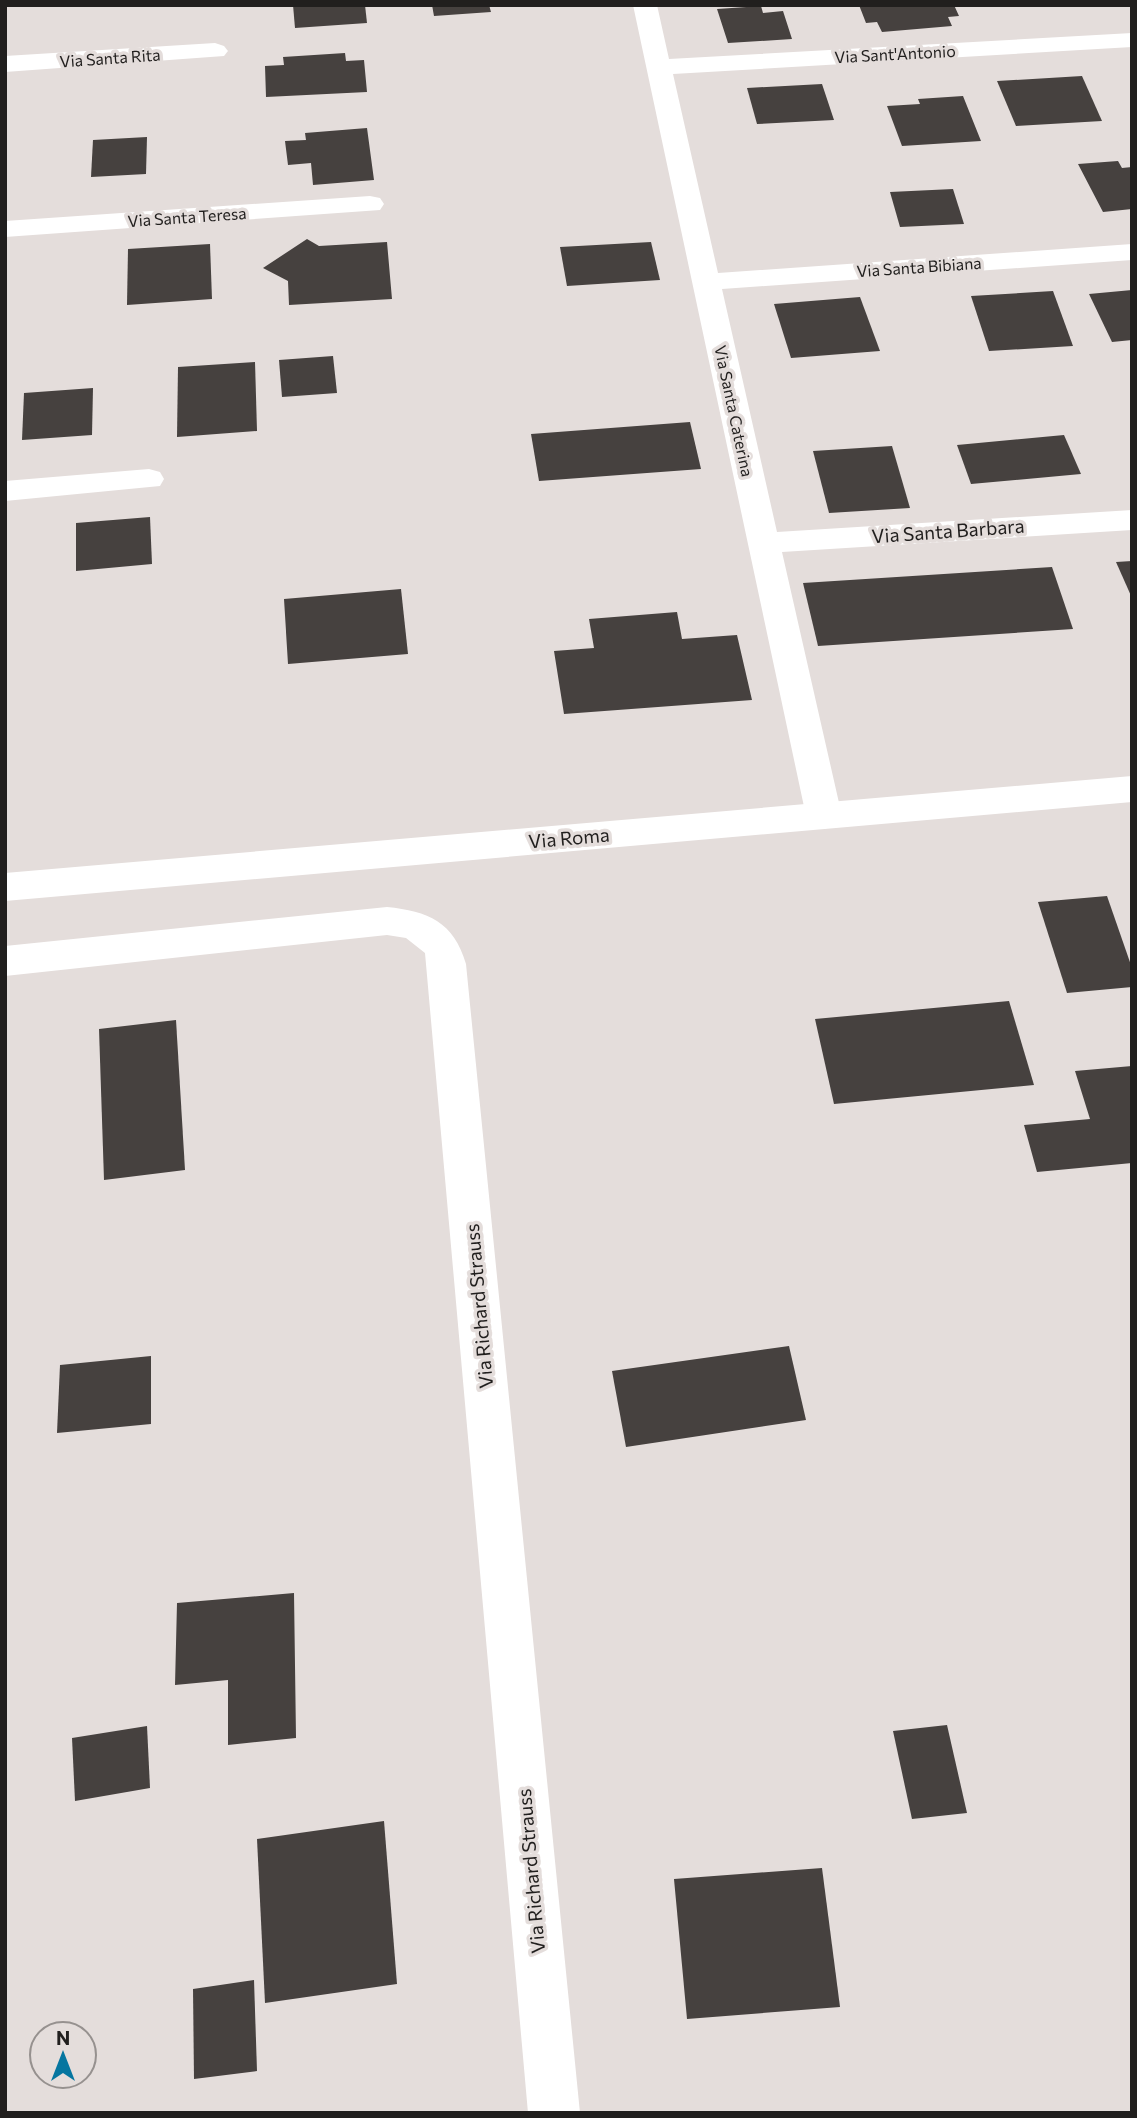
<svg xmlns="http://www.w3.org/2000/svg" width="1137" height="2118" font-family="Commissioner,sans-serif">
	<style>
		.building { fill: #46413f }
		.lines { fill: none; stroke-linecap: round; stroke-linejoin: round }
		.street { fill: #fff; fill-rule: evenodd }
		.secondary { fill: #fff; fill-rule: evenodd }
		.labels { text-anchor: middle; stroke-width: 7; stroke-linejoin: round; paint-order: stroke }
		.far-street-label { font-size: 16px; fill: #211f1e; stroke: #e4dddb }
		.street-label { font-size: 19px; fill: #211f1e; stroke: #e4dddb }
	</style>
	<rect width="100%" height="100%" fill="#e4dddb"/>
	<g class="building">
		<path d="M293,5H365L367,23L295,28Z"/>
		<path d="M432,5H489L491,12L434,16Z"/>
		<path d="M859,5H954L959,16L948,17L952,26L882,32L877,22L866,23Z"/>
		<path d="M761,6L763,13L783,11L792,39L728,43L717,9Z"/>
		<path d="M345,53L346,61L364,60L367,92L266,97L265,66L284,65L283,57Z"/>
		<path d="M1082,76L1102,121L1016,126L997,81Z"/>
		<path d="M822,84L834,120L757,124L747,88Z"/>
		<path d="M963,96L981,141L902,146L887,106L920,104L918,99Z"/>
		<path d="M367,128L374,180L313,185L311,163L288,165L285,141L306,140L305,133Z"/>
		<path d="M147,137L146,174L91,177L93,140Z"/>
		<path d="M1118,161L1122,168L1132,167V209L1103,212L1078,164Z"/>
		<path d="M953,189L964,224L900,227L890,192Z"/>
		<path d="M307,239L319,246L387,242L392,299L289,305L288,281L263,268Z"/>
		<path d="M651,242L660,280L567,286L560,247Z"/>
		<path d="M210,244L212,299L127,305L128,249Z"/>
		<path d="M1132,290V340L1112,342L1089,294Z"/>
		<path d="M1053,291L1073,346L989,351L971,296Z"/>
		<path d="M860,297L880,351L791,358L774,304Z"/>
		<path d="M333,356L337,393L282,397L279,360Z"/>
		<path d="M255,362L257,431L177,437L178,367Z"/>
		<path d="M93,388L92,435L22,440L24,393Z"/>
		<path d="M690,422L701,469L539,481L531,434Z"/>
		<path d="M1064,435L1081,474L971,484L957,445Z"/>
		<path d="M892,446L910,508L829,513L813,451Z"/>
		<path d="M150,517L152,564L76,571V523Z"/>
		<path d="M1132,561V598L1116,562Z"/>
		<path d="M1052,567L1073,629L818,646L803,583Z"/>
		<path d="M401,589L408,654L288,664L284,599Z"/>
		<path d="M677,612L682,639L737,635L752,700L564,714L554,651L594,648L589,619Z"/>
		<path d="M1107,896L1132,968V987L1067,993L1038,902Z"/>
		<path d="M1009,1001L1034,1085L834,1104L815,1019Z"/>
		<path d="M176,1020L185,1170L104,1180L99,1029Z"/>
		<path d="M1132,1066V1163L1037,1172L1024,1125L1090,1119L1075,1071Z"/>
		<path d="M789,1346L806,1420L626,1447L612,1371Z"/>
		<path d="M151,1356V1424L57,1433L60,1365Z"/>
		<path d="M294,1593L296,1738L228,1745V1680L175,1685L177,1603Z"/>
		<path d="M947,1725L967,1813L912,1819L893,1731Z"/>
		<path d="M147,1726L150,1788L75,1801L72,1738Z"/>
		<path d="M384,1821L397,1984L265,2003L257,1839Z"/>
		<path d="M822,1868L840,2007L687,2019L674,1879Z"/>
		<path d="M254,1980L257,2071L194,2079L193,1989Z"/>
	</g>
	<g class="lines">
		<g class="street">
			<path d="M633,5H657L669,59L1132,33V47L673,74L718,273L1132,244V260L722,289L777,532L1132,510V530L782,552L842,816L836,825L824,829L812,825L806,816Z"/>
			<path d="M215,43L224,46L228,51L224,56L5,72V56Z"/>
			<path d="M370,196L380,198L384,204L380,210L5,237V221Z"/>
			<path d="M149,469L160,472L164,479L160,486L5,501V481Z"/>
			<path d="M387,907C428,911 454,922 466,964L580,2113H528L425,953L406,938L387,935L5,976V946Z"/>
		</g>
		<path class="secondary" d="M1132,776V802L5,901V873Z"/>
	</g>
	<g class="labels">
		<g class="far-street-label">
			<text transform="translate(895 54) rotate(-3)" y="6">Via Sant'Antonio</text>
			<text transform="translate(110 58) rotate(-4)" y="6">Via Santa Rita</text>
			<text transform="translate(187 217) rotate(-4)" y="6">Via Santa Teresa</text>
			<text transform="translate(919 267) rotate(-4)" y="6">Via Santa Bibiana</text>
			<text transform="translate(734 411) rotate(78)" y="6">Via Santa Caterina</text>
		</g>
		<g class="street-label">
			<text transform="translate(948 531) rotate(-4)" y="7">Via Santa Barbara</text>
			<text transform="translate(569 838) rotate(-5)" y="7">Via Roma</text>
			<text transform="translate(479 1306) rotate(-95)" y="7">Via Richard Strauss</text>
			<text transform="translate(531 1871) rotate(-95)" y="7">Via Richard Strauss</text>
		</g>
	</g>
	<rect width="1137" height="2118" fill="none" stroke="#211f1e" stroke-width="14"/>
	<g transform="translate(63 2055)"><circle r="33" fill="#e4dddb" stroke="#96918f" stroke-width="2"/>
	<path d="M0-5L12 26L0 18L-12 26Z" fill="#0576a0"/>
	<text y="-10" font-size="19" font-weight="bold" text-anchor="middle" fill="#211f1e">N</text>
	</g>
</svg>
